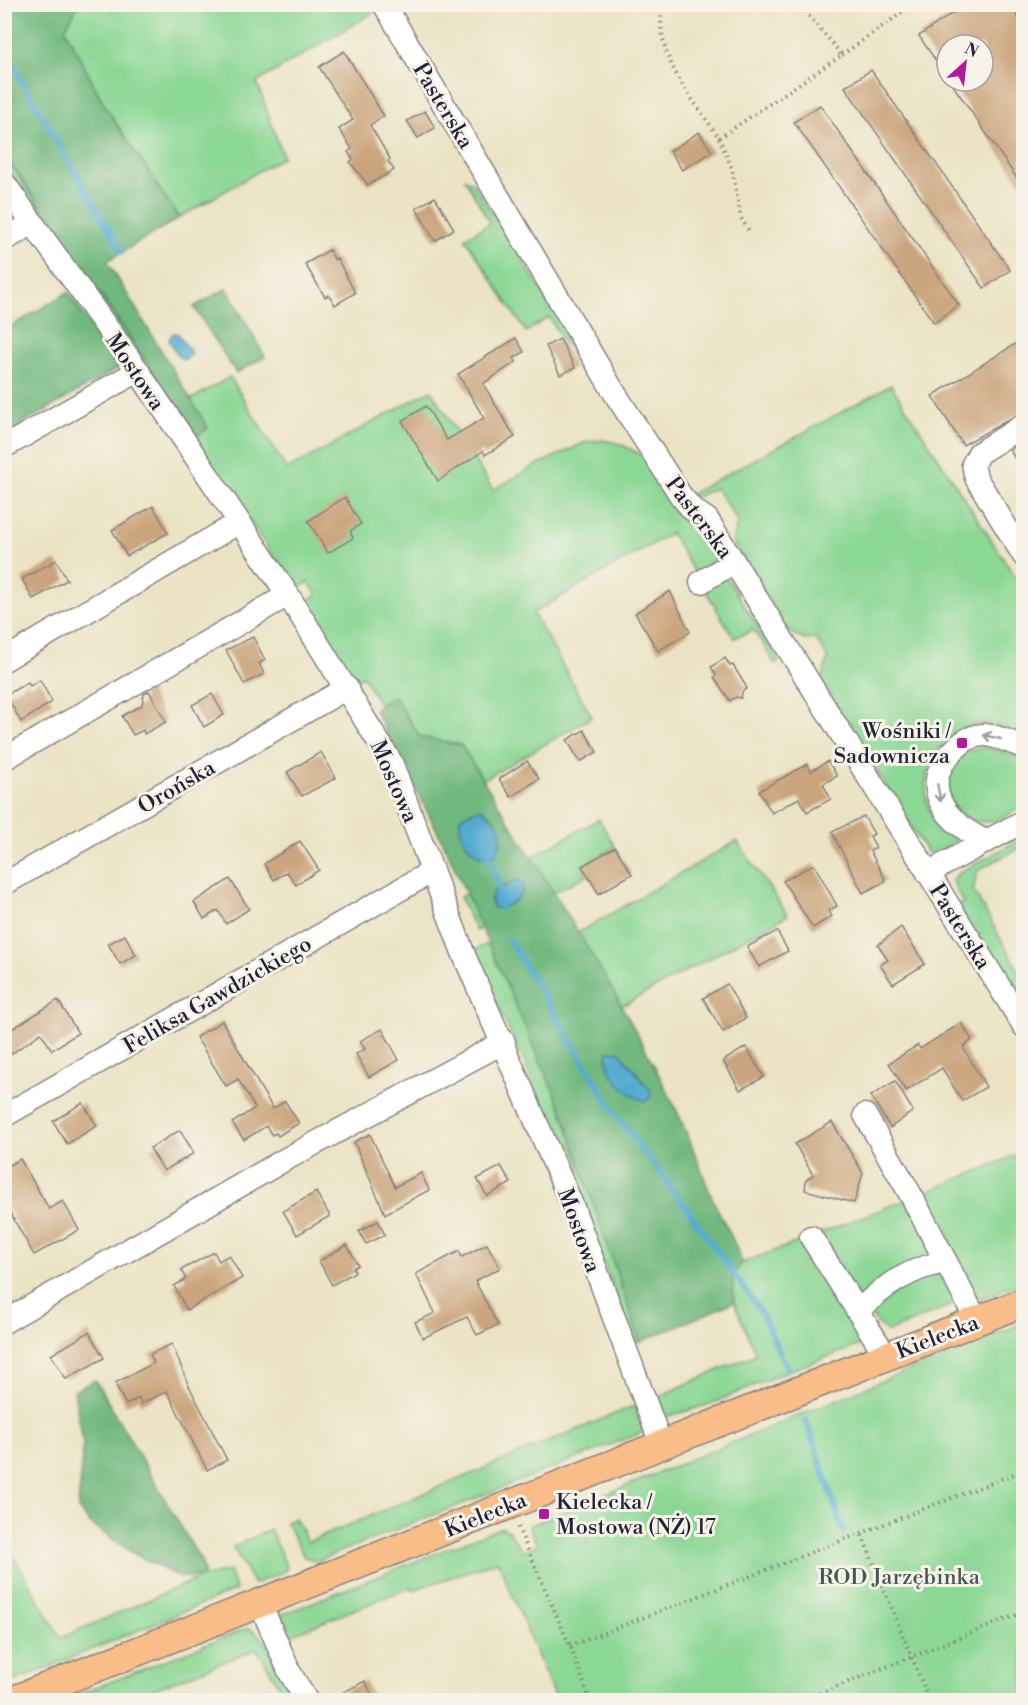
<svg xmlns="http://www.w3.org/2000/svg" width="1028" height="1705" font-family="'Libre Bodoni',serif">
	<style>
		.green { fill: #8bd794; stroke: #567c68; stroke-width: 1.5 }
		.forest { fill: #70b87e; stroke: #496d5c; stroke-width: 1.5 }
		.water { fill: #53abd0; stroke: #3a6686; stroke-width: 1.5 }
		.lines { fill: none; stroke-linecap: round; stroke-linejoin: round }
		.stream { stroke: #53abd0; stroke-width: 6 }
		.building { fill: #caa47c }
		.minor-casing { stroke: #868280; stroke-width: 25 }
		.major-casing { stroke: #868280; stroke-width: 31 }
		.path { stroke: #868280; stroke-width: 4; stroke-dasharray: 1.5 4.5; stroke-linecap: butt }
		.minor { stroke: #fff; stroke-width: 22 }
		.major { stroke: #f8bd88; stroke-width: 28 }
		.oneway { stroke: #9c9ca7 }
		.poi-dot { fill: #b5179e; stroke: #f7f3e8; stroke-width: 2 }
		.labels { text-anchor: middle; stroke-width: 6; stroke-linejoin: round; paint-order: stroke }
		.street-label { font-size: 22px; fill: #22223b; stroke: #f7f3e8 }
		.poi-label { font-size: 22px; fill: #22223b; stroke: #f7f3e8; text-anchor: end }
		.park-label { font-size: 22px; fill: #425856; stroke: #f7f3e8 }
	</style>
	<rect width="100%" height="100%" fill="#f7f3e8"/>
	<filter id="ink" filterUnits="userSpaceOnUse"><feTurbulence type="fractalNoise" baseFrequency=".0167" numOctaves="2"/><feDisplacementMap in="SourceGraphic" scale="12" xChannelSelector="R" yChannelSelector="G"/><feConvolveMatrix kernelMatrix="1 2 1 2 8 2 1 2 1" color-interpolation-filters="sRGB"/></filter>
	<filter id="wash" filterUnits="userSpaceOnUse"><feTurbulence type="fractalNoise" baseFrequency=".008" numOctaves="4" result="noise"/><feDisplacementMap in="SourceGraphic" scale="24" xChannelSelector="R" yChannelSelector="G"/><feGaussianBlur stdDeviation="1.35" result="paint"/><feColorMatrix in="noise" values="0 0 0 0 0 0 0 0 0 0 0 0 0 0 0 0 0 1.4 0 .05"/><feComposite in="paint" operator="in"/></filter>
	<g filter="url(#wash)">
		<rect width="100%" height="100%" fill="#ebe3c4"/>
		<g class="green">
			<path d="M379,4L381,8L257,82L283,157L179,218L106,108L65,29L78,5Z"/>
			<path d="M4,155L140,355L208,428L190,400L230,377L287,470L431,390L493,490L535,466L586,442L602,440L617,443L645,456L690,515L717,560L695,574L671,533L533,613L592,717L483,780L461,745L420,737L394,697L380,705L363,676L353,682L307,601L317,595L309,582L296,589L5,166Z"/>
			<path d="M465,179L472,182L594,371L585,376L549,317L526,332L465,238L490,223Z"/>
			<path d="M891,385L1023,589V736C1011,731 998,724 984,724C927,725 901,813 957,837L958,841L934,854L927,852L821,682L828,658L816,639L804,640L788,631L732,541L738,522L716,488L692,499L689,495Z"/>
			<path d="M725,575L779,660L775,664L754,630L734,638L704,588Z"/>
			<path d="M987,747L1023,759V806C1012,812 999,822 985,822C937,823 933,751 987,747Z"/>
			<path d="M599,819L615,847L582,866L588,875L476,931L460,897Z"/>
			<path d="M1023,838V846L978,870L973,890L1023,978V1013L958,906L963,903L952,880L960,872Z"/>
			<path d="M737,841L788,915L537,1053L562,1110L640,1342L634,1341L524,1061L474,956L475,950L537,919L555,946Z"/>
			<path d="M1023,1152V1282L980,1299L975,1296L919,1195Z"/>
			<path d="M908,1199L936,1254L861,1301L818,1234Z"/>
			<path d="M804,1240L863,1338L858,1346L783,1373L710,1404L666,1417L657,1397L756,1354L734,1302L732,1275L742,1263Z"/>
			<path d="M941,1274L961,1301L887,1332L869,1314C889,1295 913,1276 941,1274Z"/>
			<path d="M1023,1323V1700H556L498,1561L413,1590L411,1587L283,1638L279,1621L283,1614L502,1527L510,1532L522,1551L537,1545L529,1526Z"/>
			<path d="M631,1407L636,1408L644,1429L641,1433L317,1561L304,1557L286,1522L295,1518L308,1542Z"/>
			<path d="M270,1529L287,1568L285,1571L254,1584L233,1547Z"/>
			<path d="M4,1541L61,1638L201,1577L229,1571L236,1590L5,1685Z"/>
			<path d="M248,1628C269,1636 278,1666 287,1685L283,1693L257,1649L126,1700H64Z"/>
		</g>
		<g class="forest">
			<path d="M4,5H78L65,29L106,108L179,218L107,261L208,428L197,436L5,155Z"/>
			<path d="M227,288L265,357L236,373L194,307Z"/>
			<path d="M68,292L120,367L5,434L4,331Z"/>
			<path d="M394,696L420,737L461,745C534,862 611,977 672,1101C687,1130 698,1162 710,1193C720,1217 735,1239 742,1263L732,1275L734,1302L640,1342L562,1110L444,844L374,709Z"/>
			<path d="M95,1380L201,1561L204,1572L201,1577H179L133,1553L89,1523L78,1508L83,1443L74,1391Z"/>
		</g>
		<g class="water">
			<path d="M173,333L178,334L192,354L184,360L178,356L169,340Z"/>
			<path d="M482,809C500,821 507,834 496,854L483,858C468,849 458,837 460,818L473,810Z"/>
			<path d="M517,880L524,885C522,899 507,909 493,908L491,900L494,891Z"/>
			<path d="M608,1051L620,1052L651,1091L650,1098L645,1101C626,1094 603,1073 608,1051Z"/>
		</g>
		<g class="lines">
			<g class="stream">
				<path d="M4,51L122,252"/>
				<path d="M490,856L500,889L501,908"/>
				<path d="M509,940L615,1113L685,1206L761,1312L787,1368"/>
				<path d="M806,1420L844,1533"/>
			</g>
		</g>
		<g id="blocks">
			<g class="building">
				<path d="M966,4H1009L1023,25V187L950,81H983V45H947V77L919,36Z"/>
				<path d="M344,51L384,116L370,125L390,159L388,161L394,170L368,185L350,162L353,160L348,152L352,149L339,129L353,120L319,67Z"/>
				<path d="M871,70L1010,270L984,288L845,87Z"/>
				<path d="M820,105L959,305L934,323L794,122Z"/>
				<path d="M425,111L435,128L418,138L407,121Z"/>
				<path d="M699,132L712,152L682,170L670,151Z"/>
				<path d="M435,197L454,229L435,241L416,208Z"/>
				<path d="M329,250L335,260L337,258L355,293L335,305L329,295L325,297L305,264Z"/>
				<path d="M516,338L524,352L514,358L516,362L483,384L515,437L485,455L483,451L438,481L402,421L426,406L447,440L484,418L458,374Z"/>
				<path d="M560,339L575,368L560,375L546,346Z"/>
				<path d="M1023,339V412L963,445L932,396Z"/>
				<path d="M1023,441V473L1010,450Z"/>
				<path d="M345,497L361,524L350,531L353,538L328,553L308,521Z"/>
				<path d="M153,506L168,533L127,556L112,530Z"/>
				<path d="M56,560L67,580L33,599L22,579Z"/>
				<path d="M670,591L690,632L658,651L635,613Z"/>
				<path d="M253,637L265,660L259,663L264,674L244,684L226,650Z"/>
				<path d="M725,658L730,666L733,665L747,688L742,692L741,698L736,697L730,701L714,677L716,675L711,667Z"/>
				<path d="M40,680L52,702L21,722L6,695L28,682L30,686Z"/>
				<path d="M149,691L166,722L144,734L143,730L133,735L122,716L142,705L144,694Z"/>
				<path d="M212,694L224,715L204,727L192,705Z"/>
				<path d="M584,730L597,752L580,762L567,740Z"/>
				<path d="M321,752L336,778L302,796L287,772Z"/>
				<path d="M527,761L539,779L511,797L499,779Z"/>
				<path d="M828,761L837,776L823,784L831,799L807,812L799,798L772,813L759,791L807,764L811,771Z"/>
				<path d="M864,816L874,834L870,836L876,848L870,851L886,881L863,893L832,832Z"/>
				<path d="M300,841L319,870L296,885L287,872L274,880L264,864Z"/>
				<path d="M615,847L632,874L599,894L582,866Z"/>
				<path d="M814,864L837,906L828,911L832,916L813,928L783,881Z"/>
				<path d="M230,879L249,909L226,924L218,910L204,919L194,902Z"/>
				<path d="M901,927L925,964L893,984L880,965L888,960L878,945Z"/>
				<path d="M777,931L788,951L759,967L747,947Z"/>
				<path d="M125,935L136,955L120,964L108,944Z"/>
				<path d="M727,984L746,1018L723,1032L703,998Z"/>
				<path d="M58,1000L78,1033L52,1050L41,1033L4,1059V1034Z"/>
				<path d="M222,1021L273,1109L285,1101L299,1123L278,1136L276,1133L272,1135L266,1126L244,1140L232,1123L255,1108L238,1079L226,1086L196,1037Z"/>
				<path d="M961,1023L972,1040L963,1047L986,1087L962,1101L942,1068L906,1091L889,1063L918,1045L920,1049Z"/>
				<path d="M382,1029L399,1060L369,1077L356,1054L365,1049L360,1041Z"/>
				<path d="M746,1047L764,1077L740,1090L723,1061Z"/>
				<path d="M895,1081L913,1111L890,1128L871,1096Z"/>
				<path d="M83,1103L97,1126L67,1144L53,1121Z"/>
				<path d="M832,1122L863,1173L854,1203L805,1190L806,1180L813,1175L795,1144Z"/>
				<path d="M180,1130L194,1153L164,1171L150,1148Z"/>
				<path d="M370,1134L395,1187L421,1173L429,1190L385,1214L354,1142Z"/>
				<path d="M20,1159L49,1209L63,1201L79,1230L34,1255L4,1202V1168Z"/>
				<path d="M501,1166L511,1183L487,1196L477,1179Z"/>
				<path d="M316,1192L330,1216L297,1235L283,1211Z"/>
				<path d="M378,1221L385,1235L366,1244L359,1231Z"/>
				<path d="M487,1244L500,1268L475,1281L498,1325L477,1335L467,1317L423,1338L415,1322L435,1313L416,1274L459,1251L462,1257Z"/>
				<path d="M347,1245L358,1265L353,1268L355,1272L332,1285L319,1261Z"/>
				<path d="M214,1252L219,1261L229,1255L242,1278L187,1310L174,1286L186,1279L181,1270Z"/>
				<path d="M89,1332L104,1358L66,1379L51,1355Z"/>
				<path d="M172,1344L189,1386L227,1460L207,1470L167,1391L141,1404L139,1398L126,1405L115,1383L154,1363L150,1354Z"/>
				<path d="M365,1681L375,1701H327Z"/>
			</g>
		</g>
	</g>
	<g filter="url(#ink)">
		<use href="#blocks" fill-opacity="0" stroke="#868280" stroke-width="1.5"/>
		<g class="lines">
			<defs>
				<g id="minor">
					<path d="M384,4L614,392L681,496L693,510L707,519L1024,1026"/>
					<path d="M4,183L138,371L288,595L391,762L464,955L572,1205L661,1444"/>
					<path d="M4,240L33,223"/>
					<path d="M1024,425L979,453L973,464L976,478L1024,556"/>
					<path d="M4,447L138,371"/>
					<path d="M701,582L734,562"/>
					<path d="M4,660L238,523"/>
					<path d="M4,759L288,595"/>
					<path d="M986,841C947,824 915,786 955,749C963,741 973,735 984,735C997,735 1011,743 1024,747"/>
					<path d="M928,873L1024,821"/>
					<path d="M4,884L347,688"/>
					<path d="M865,1115L912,1197L977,1321"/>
					<path d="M4,1116L431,872"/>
					<path d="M811,1237L886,1356"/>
					<path d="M858,1312C881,1287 912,1267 946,1262"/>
					<path d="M4,1322L286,1159L504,1042"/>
					<path d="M260,1603L289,1671L306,1700"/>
				</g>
				<path id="major" d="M14,1700L1024,1302"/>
			</defs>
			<use href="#minor" class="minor-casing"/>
			<use href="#major" class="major-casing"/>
			<g class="path">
				<path d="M663,4C652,56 693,98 719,138L842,55L799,4"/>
				<path d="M842,55L914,4"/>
				<path d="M719,138L732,168L741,218L749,231"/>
				<path d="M518,1527L570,1646L590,1700"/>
				<path d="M862,1535L929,1700"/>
				<path d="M570,1646L1024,1470"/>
				<path d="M803,1700L1024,1612"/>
			</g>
			<use href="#minor" class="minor"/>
			<use href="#major" class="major"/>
		</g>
		<defs><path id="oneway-shaft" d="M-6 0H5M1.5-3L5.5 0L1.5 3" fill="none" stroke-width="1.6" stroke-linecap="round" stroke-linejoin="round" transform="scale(1.5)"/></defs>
		<g class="oneway">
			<use href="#oneway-shaft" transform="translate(992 737) rotate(-167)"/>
			<use href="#oneway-shaft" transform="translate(939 793) rotate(79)"/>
		</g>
	</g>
	<g class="poi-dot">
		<rect x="956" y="737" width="12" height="12" rx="3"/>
		<rect x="538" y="1508" width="12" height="12" rx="3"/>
	</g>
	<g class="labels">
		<g class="street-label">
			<text transform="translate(444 105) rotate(59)" y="8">Pasterska</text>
			<text transform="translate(136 371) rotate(56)" y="8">Mostowa</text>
			<text transform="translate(700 517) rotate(53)" y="8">Pasterska</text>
			<text transform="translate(395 781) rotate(66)" y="8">Mostowa</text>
			<text transform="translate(176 786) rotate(-30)" y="8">Orońska</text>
			<text transform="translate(961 926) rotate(58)" y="8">Pasterska</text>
			<text transform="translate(217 994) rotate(-30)" y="8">Feliksa Gawdzickiego</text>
			<text transform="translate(580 1230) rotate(70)" y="8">Mostowa</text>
			<text transform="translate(937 1336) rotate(-21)" y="8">Kielecka</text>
			<text transform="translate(485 1514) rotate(-22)" y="8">Kielecka</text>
		</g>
		<g class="poi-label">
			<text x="950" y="738">Wośniki /<tspan x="950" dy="25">Sadownicza</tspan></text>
			<text x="556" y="1509" text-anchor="start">Kielecka /<tspan x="556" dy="25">Mostowa (NŻ) 17</tspan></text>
		</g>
		<g class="park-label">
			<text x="899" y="1584">ROD Jarzębinka</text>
		</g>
	</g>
	<rect width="1028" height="1705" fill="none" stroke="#f7f3e8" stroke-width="24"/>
	<g transform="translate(965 63) rotate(27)"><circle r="28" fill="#f7f3e8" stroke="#a29fa3" stroke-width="1.5"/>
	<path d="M0-4.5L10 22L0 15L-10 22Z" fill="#b5179e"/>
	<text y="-9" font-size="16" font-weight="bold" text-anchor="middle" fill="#22223b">N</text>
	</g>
</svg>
